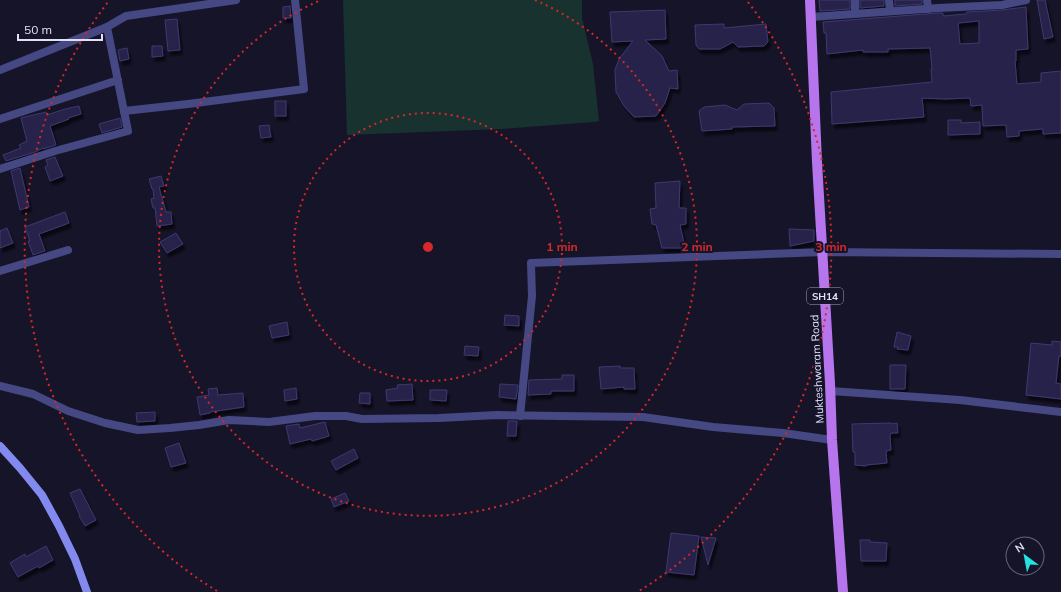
<svg xmlns="http://www.w3.org/2000/svg" width="1061" height="592" font-family="Mulish,sans-serif">
	<style>
		.green { fill: #18322f }
		.building { fill: #272348; stroke: #3e3871; fill-rule: evenodd; filter: url(#shadow) }
		.lines { fill: none; stroke-linecap: round; stroke-linejoin: round }
		.minor { stroke: #454882; stroke-width: 8 }
		.secondary { stroke: #838aef; stroke-width: 8 }
		.primary { stroke: #b675ed; stroke-width: 10 }
		.ring { fill: none; stroke: #d62828; stroke-width: 2; stroke-dasharray: 2 4 }
		.labels { text-anchor: middle; stroke-width: 4; stroke-linejoin: round; paint-order: stroke }
		.shield { fill: #161429; stroke: #a4a3bc; stroke-width: 1 }
		.shield-label { font-size: 10px; font-weight: bold; fill: #e1e0fb }
		.street-label { font-size: 11px; fill: #e1e0fb; stroke: #161429 }
		.centre { fill: #d62828; stroke: #161429; stroke-width: 2 }
		.ring-label { font-size: 12px; text-anchor: middle; font-weight: bold; fill: #d62828; stroke: #161429; stroke-width: 4; stroke-linejoin: round; paint-order: stroke }
	</style>
	<defs>
		<filter id="shadow"><feDropShadow dx="2.5" dy="4.5" stdDeviation="1" flood-color="#0009"/></filter>
	</defs>
	<rect width="100%" height="100%" fill="#161429"/>
	<path class="green" d="M343,0H582V18L593,64L599,121L593,122L501,129L347,135Z"/>
	<g class="building">
		<path d="M819,0H850V9L820,11Z"/>
		<path d="M860,0H884V6L860,8Z"/>
		<path d="M895,0H922V4L895,6Z"/>
		<path d="M1037,0H1045L1053,37L1044,39Z"/>
		<path d="M290,6L291,18H283V7Z"/>
		<path d="M1026,7L1028,49L1016,50V61H1015L1017,84L1041,82V73L1061,71V133L1043,134V129L1019,131V136L1007,137L1006,125L983,126L982,105L971,106L970,98L945,99L922,98L924,117L832,124L831,92L932,82L931,69H932L930,48L888,49V52H863V50L827,54L826,33H824L823,22L938,13H943V16L966,14L967,12L1002,10ZM979,21V43L960,44L958,23Z"/>
		<path d="M665,10L666,39L645,40L662,56L669,71L677,70L678,89L670,88L665,103L656,116L634,117L624,106L616,92L615,70L619,59L633,41L612,42L610,12Z"/>
		<path d="M177,19L180,50L168,51L165,20Z"/>
		<path d="M724,24V28L766,24L768,42L764,46L738,47L733,42L720,49H699L696,45L695,25Z"/>
		<path d="M152,46H162L163,56L152,57Z"/>
		<path d="M127,48L129,59L120,61L118,50Z"/>
		<rect x="275" y="101" width="11" height="15"/>
		<path d="M769,103L774,108L775,126L732,127V129L702,131L699,111L704,107L725,105L737,110L744,104Z"/>
		<path d="M79,106L81,114L68,118L69,119L50,126L56,145L43,149V148L35,152L6,161L3,155L21,148L19,145L27,141L21,118L46,112L47,115L65,109Z"/>
		<path d="M120,118L122,127L102,133L99,124Z"/>
		<path d="M948,120H961V123L980,122V134L948,135Z"/>
		<path d="M269,125L271,137L261,138L259,126Z"/>
		<path d="M55,157L63,176L50,181L45,167L48,165L46,160Z"/>
		<path d="M20,168L29,207L20,210L11,171Z"/>
		<path d="M161,176L164,186L159,187L166,212H171L172,224L157,226L155,208H153L151,199L154,198L153,189H152L149,179Z"/>
		<path d="M680,181L679,208H686V224L680,225L685,248H662L656,225L652,224L650,209L656,208L655,183Z"/>
		<path d="M65,212L69,223L39,234L45,251L33,255L28,241H30L25,227Z"/>
		<path d="M7,228L13,243L0,248V231Z"/>
		<path d="M789,229L814,230V241L790,246Z"/>
		<path d="M176,233L183,244L167,253L160,242Z"/>
		<path d="M505,315L519,316V326L504,325Z"/>
		<path d="M287,322L289,335L272,338L269,326Z"/>
		<path d="M897,332L911,336L908,350L897,349L898,347H894Z"/>
		<path d="M1052,341L1061,342V356H1059L1056,383L1061,384V399L1026,395L1031,343L1052,345Z"/>
		<path d="M465,346L479,347L478,356L464,355Z"/>
		<path d="M890,365H906L905,389H890Z"/>
		<path d="M620,366V368H634L635,389H624V387L601,389L599,367Z"/>
		<path d="M562,375H574V391H551V394L528,395L529,380L562,379Z"/>
		<path d="M412,384L413,400L387,401L386,390L398,388L397,385Z"/>
		<path d="M500,384L518,385L516,399L499,397Z"/>
		<path d="M217,388L218,395L243,393L244,407L210,412V413L200,415L197,397L209,395L208,389Z"/>
		<path d="M296,388L297,399L285,401L284,390Z"/>
		<path d="M430,390H447L446,401L430,400Z"/>
		<path d="M360,393H370V404L359,403Z"/>
		<path d="M155,412V421L137,422L136,413Z"/>
		<path d="M508,421H517L516,436H507Z"/>
		<path d="M325,422L329,436L312,441L311,439L290,444L286,426L299,424L300,428Z"/>
		<path d="M891,423V424L897,423L898,433H891V434L890,435L891,450L886,451L887,463L866,465V466L855,465V452H853L852,424Z"/>
		<path d="M179,443L186,463L171,467L165,448Z"/>
		<path d="M354,449L358,458L336,470L331,461Z"/>
		<path d="M80,489L96,520L85,526L79,516H80L70,493Z"/>
		<path d="M345,493L349,501L334,507L331,499Z"/>
		<path d="M671,533L699,536L694,575L666,572Z"/>
		<path d="M701,537L716,538L708,565Z"/>
		<path d="M860,540H870V542L887,543L886,561H861Z"/>
		<path d="M46,546L53,560L39,568L38,566L18,577L10,563L25,554L26,557Z"/>
	</g>
	<g class="lines">
		<g class="minor">
			<path d="M855,0V14"/>
			<path d="M889,0L890,11"/>
			<path d="M927,0L928,9"/>
			<path d="M811,17L938,8L1002,5L1026,0"/>
			<path d="M0,70L107,27"/>
			<path d="M124,111L188,104L304,89L295,0"/>
			<path d="M0,119L118,80"/>
			<path d="M0,169L55,151L128,131L107,27L126,16L236,0"/>
			<path d="M0,271L68,250"/>
			<path d="M0,386L33,394L68,411L105,423L138,430L170,428L199,425L229,420L269,422L315,416H346L362,419L439,418L497,415L560,416L643,417L713,427L783,433L832,440"/>
			<path d="M831,391L960,400L1061,412"/>
			<path d="M520,416L532,296L531,263L823,252L1061,254"/>
		</g>
		<path class="secondary" d="M0,446L20,468L42,495L59,526L75,559L87,592"/>
		<path class="primary" d="M810,0L817,162L830,383L832,440L843,592"/>
	</g>
	<g class="ring">
		<circle cx="428" cy="247" r="134"/>
		<path d="M535 0A269 269 0 1 1 321 0"/>
		<path d="M217 591A403 403 0 0 1 108 2M748 2A403 403 0 0 1 639 591"/>
	</g>
	<g class="labels">
		<rect class="shield" x="807" y="288" width="36" height="16" rx="3"/>
		<g class="shield-label">
			<text x="825" y="300">SH14</text>
		</g>
		<g class="street-label">
			<text transform="translate(817 369) rotate(-93)" y="4">Mukteshwaram Road</text>
		</g>
	</g>
	<circle cx="428" cy="247" r="6" class="centre"/>
	<g class="ring-label">
		<text x="562" y="251">1 min</text>
		<text x="697" y="251">2 min</text>
		<text x="831" y="251">3 min</text>
	</g>
	<g transform="translate(1025 556) rotate(328)"><circle r="19" fill="#161429" stroke="#67667d"/>
	<path d="M0-3L7 15L0 10L-7 15Z" fill="#24e1e3"/>
	<text y="-6" font-size="11" font-weight="bold" text-anchor="middle" fill="#e1e0fb">N</text>
	</g>
	<path d="M18 34v6h84v-6" fill="none" stroke="#e1e0fb" stroke-width="2"/>
	<text x="24" y="34" font-size="12" fill="#e1e0fb" stroke="#161429" stroke-width="3" paint-order="stroke">50 m</text>
</svg>
